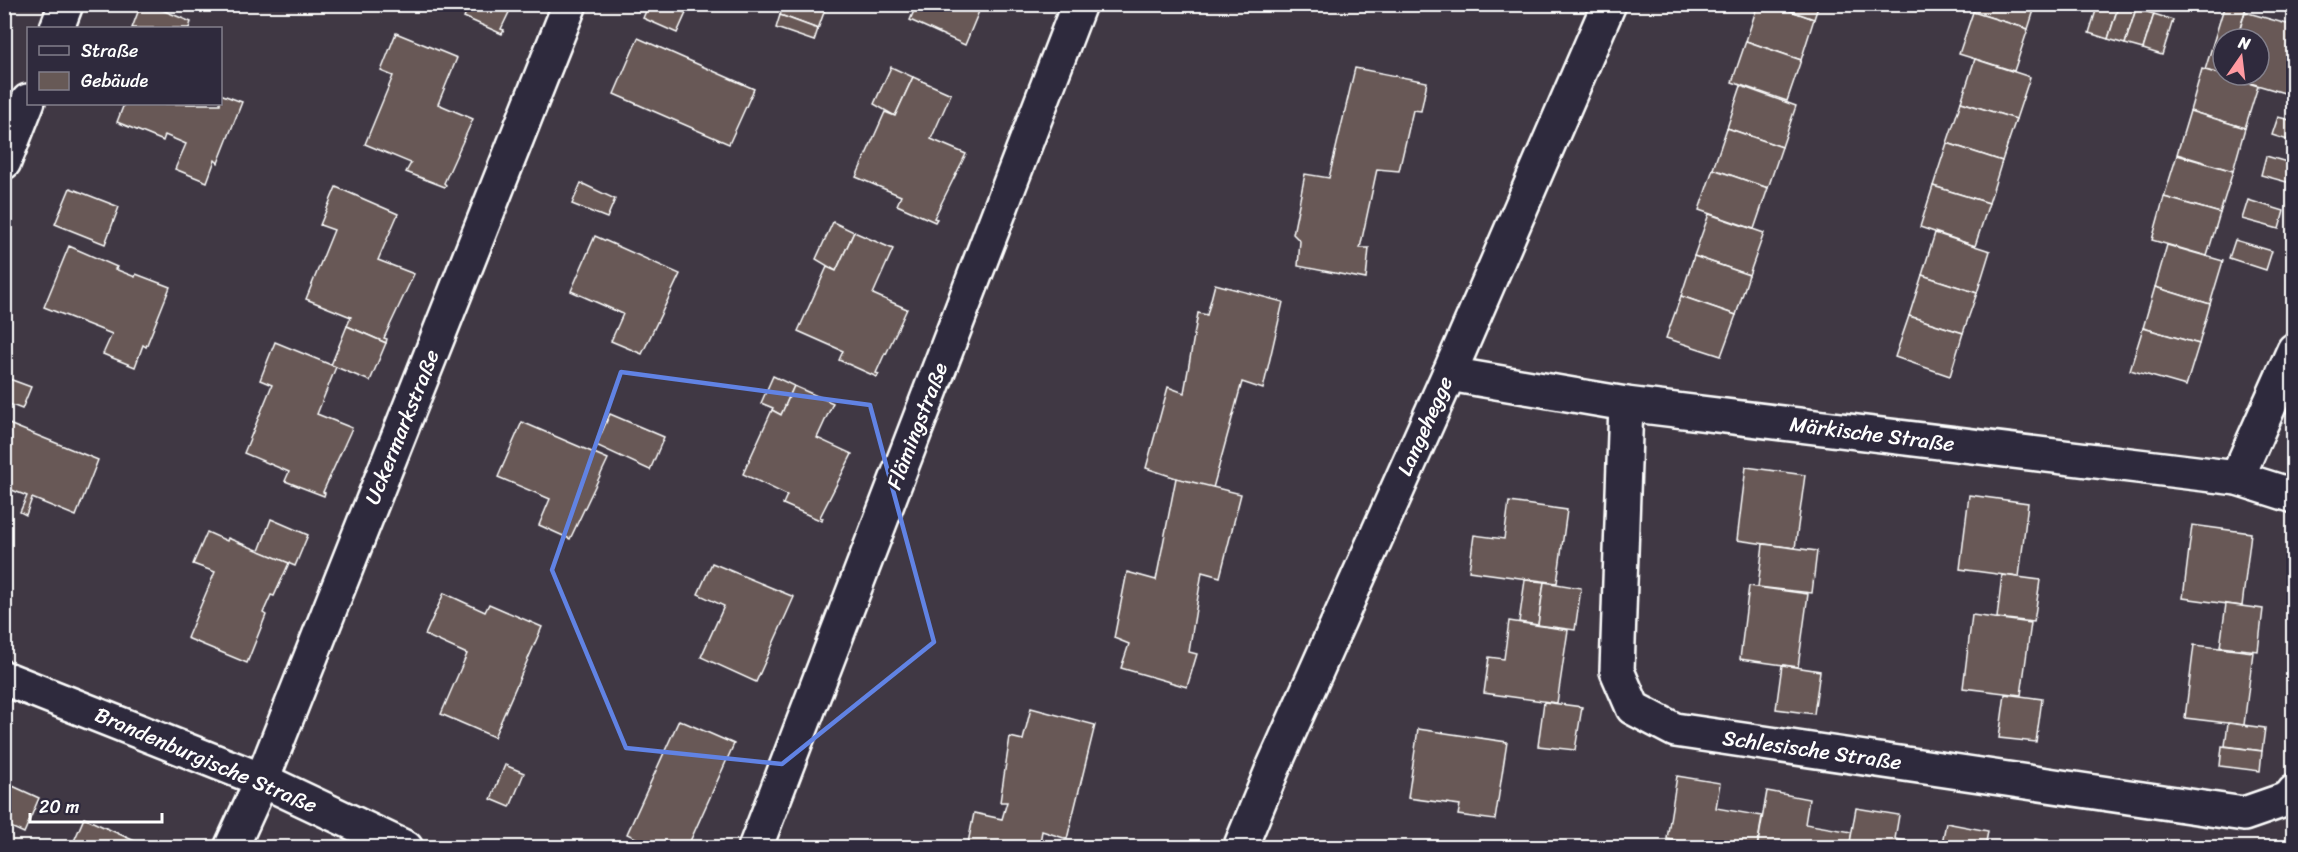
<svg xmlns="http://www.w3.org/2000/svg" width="2298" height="852" font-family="Sriracha,sans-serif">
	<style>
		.building { fill: #675956; stroke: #fff; stroke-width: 1.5 }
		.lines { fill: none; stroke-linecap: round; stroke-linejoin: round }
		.street-casing { stroke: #fff; stroke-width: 38 }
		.secondary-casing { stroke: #fff; stroke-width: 38 }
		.street { stroke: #2f2a3d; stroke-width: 33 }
		.secondary { stroke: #2f2a3d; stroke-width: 33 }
		.marked { fill: none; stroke: #6183e4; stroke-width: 4.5; stroke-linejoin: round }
		.labels { text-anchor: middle; stroke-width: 4.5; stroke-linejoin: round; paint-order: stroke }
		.street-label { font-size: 21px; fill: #fff; stroke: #2f2a3d }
	</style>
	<rect width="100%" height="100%" fill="#403844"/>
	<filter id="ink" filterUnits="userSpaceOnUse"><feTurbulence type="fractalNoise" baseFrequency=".0167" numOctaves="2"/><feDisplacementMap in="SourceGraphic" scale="12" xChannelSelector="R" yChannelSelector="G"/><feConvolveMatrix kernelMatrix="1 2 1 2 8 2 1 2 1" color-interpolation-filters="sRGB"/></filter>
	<g filter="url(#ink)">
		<g class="building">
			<path d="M141,4H148L191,22L189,28H132Z"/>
			<path d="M459,4H513L501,29L504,30L502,34L464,17L468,8Z"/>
			<path d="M649,4H668L686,13L677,33L643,18Z"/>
			<path d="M784,4H827L818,29L780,15Z"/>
			<path d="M917,4H982L965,45L910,20Z"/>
			<path d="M1758,4H1771L1814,19L1801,60L1746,41Z"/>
			<path d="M1771,4H1819L1814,19Z"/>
			<path d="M1975,4H2036L2028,29L1973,12Z"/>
			<path d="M2098,4H2119L2108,39L2089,33Z"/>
			<path d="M2119,4L2136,9L2125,44L2108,39Z"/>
			<path d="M2225,4H2247L2237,39H2223V75L2205,70Z"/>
			<path d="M2136,9L2154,14L2143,49L2125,44Z"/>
			<path d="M1973,12L2028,29L2014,71L1959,54Z"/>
			<path d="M2245,12L2294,26V77L2288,94L2226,76L2259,75V39H2237Z"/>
			<path d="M2154,14L2173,20L2162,55L2143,49Z"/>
			<path d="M780,15L818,29L814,41L776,28Z"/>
			<path d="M396,33L457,58L438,104L473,119L444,183L446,185L445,187L406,172L411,163L365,144L393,76L381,71Z"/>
			<path d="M638,38L754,89L729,144L614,94Z"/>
			<path d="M1746,41L1801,60L1787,101L1732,82Z"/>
			<path d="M1975,59L2030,77L2016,119L1961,102Z"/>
			<path d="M891,67L913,77L895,116L874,104Z"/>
			<path d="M1355,68L1427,82L1421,111L1413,110L1399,171L1377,169L1360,248H1369L1366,279L1298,266L1300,241L1293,234L1305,174L1329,178Z"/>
			<path d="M2202,69L2258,86L2245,128L2190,111Z"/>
			<path d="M913,77L951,94L931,139L966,154L934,218L937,219L935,222L897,205L901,196L856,177L885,112L895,116Z"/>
			<path d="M1741,86L1796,106L1782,147L1727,128Z"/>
			<path d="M220,94L242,102L218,163L215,160L207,182L175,169L186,144L165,135L163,141L161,140L117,122L124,104H220Z"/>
			<path d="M1961,102L2016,119L2002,161L1947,143Z"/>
			<path d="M2190,111L2245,128L2233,171L2177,154Z"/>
			<path d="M2278,117L2294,121V142L2272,135Z"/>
			<path d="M1727,128L1782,147L1768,188L1713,169Z"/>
			<path d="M1947,143L2002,161L1989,203L1933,186Z"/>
			<path d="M2177,155L2233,171L2220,213L2164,197Z"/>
			<path d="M2266,156L2294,164V184L2261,175Z"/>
			<path d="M1713,169L1768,188L1754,229L1699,210Z"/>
			<path d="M581,183L615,199L607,218L572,204Z"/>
			<path d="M1933,186L1989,203L1975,246L1920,227Z"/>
			<path d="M336,187L398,214L378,260L414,274L384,338L387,339L386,343L347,326L351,317L306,299L334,230L320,225Z"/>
			<path d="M70,188L119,207L105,244L55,224Z"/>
			<path d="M2164,197L2220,213L2207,256L2152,240Z"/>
			<path d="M2248,200L2284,211L2279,229L2242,219Z"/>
			<path d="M1709,214L1764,233L1749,275L1694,256Z"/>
			<path d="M833,222L854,232L836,271L816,259Z"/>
			<path d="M854,232L893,249L873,294L907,309L886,354L885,353L876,373L879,374L877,377L839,360L843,351L798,331L827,267L836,271Z"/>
			<path d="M1935,233L1990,251L1977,293L1922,275Z"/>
			<path d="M595,236L680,274L642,354L611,341L623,314L571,291Z"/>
			<path d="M2235,240L2272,251L2266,270L2229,258Z"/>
			<path d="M2167,245L2223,261L2210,304L2155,287Z"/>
			<path d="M69,246L117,267L115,269L135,277L136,274L170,287L146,347L143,345L135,367L103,354L112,334L44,307Z"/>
			<path d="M1694,256L1749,275L1736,315L1681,296Z"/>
			<path d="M1922,275L1977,293L1963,333L1909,316Z"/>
			<path d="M1215,284L1283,302L1263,389L1242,382L1213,488L1176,478L1146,468L1168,387L1184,393L1198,313L1207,315Z"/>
			<path d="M2155,287L2210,304L2199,344L2143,328Z"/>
			<path d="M1681,296L1736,315L1721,356L1666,338Z"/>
			<path d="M1909,316L1963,333L1950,376L1895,357Z"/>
			<path d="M347,326L386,343L370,381L331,365Z"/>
			<path d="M2143,328L2199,344L2186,386L2130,370Z"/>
			<path d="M275,342L336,367L317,414L352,428L323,492L325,493L324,496L285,481L289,472L244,453L272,385L260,380Z"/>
			<path d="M773,376L794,386L781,415L772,410L773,408L761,403Z"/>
			<path d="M4,377L31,387L22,409L4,402Z"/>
			<path d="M794,386L833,403L817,438L852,454L820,517L823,518L822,521L783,504L787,495L743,474L772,410L781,415Z"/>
			<path d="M610,414L664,437L650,470L596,445Z"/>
			<path d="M4,422L98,460L76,516L32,498L26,515L20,512L27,496L4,487Z"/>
			<path d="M522,422L608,459L570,539L539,525L550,499L498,477Z"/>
			<path d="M1746,467L1805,475L1795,548L1737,540Z"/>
			<path d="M1176,478L1241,494L1220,577L1202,572L1189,652L1197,654L1187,687L1121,668L1129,644L1114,638L1127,572L1156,580Z"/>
			<path d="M1969,495L2028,503L2019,577L1960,569Z"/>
			<path d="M1509,502L1567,510L1557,583L1469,571L1474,535L1504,539Z"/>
			<path d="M271,519L308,535L295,566L259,551Z"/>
			<path d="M2192,525L2251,533L2242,606L2183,598Z"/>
			<path d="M207,532L227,541L228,538L289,563L274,596L271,595L263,613L266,615L247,663L187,638L215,572L193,564Z"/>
			<path d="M1763,544L1817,551L1812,593L1758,587Z"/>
			<path d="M712,563L794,597L756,682L701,657L724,606L698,594Z"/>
			<path d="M2002,575L2040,580L2034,622L1997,618Z"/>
			<path d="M1525,580L1544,582L1538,625L1519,622Z"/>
			<path d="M1544,582L1581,588L1575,630L1538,625Z"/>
			<path d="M1749,586L1808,594L1798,667L1740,659Z"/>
			<path d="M444,593L485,612L489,604L542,627L494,737L441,714L467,654L425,635Z"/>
			<path d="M2226,604L2263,609L2258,651L2220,647Z"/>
			<path d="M1972,615L2031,623L2021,695L1963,688Z"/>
			<path d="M1509,621L1568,630L1557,703L1484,693L1489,657L1504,659Z"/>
			<path d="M2194,645L2253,652L2244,725L2185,718Z"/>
			<path d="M1782,665L1820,671L1814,714L1776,709Z"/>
			<path d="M2005,694L2042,699L2036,742L1999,738Z"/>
			<path d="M1544,702L1582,707L1575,750L1538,746Z"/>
			<path d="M1031,708L1095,725L1067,839L1042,831L1039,848H967L974,813L1002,819L1007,802H1000L1010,737L1023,740Z"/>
			<path d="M679,720L734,744L687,848H657L627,834Z"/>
			<path d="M2228,723L2265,728L2262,751L2225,746Z"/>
			<path d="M1418,729L1507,742L1495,820L1458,815L1460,805L1408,798Z"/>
			<path d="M2222,746L2262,751L2260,771L2220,766Z"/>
			<path d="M505,765L524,773L510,807L491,799Z"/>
			<path d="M1677,776L1720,783L1716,808L1762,816L1757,848H1719L1667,839Z"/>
			<path d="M6,783L39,798L24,833L4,824V786Z"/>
			<path d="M1767,791L1809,799L1805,824L1852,832L1849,848H1757Z"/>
			<path d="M1856,808L1899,815L1895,839L1940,848H1849Z"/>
			<path d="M84,818L150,848H71Z"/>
			<path d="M1946,823L1988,831L1985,848H1941Z"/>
			<path d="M2035,839L2078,847L2034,848Z"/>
		</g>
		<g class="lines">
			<defs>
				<g id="street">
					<path d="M57,28L66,4"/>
					<path d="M4,162L28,101"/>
					<path d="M1449,374L1626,404L2237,478L2294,496"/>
					<path d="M1626,404L1617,671L1633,708L1675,730L2244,814L2290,798L2294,792"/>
					<path d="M2237,478L2294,350"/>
					<path d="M4,678L262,780L406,848"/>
					<path d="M231,848L262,780L570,4"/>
					<path d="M755,848L1079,4"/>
				</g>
				<path id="secondary" d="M1240,848L1273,768L1449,374L1609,4"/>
			</defs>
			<use href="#street" class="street-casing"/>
			<use href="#secondary" class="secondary-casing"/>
			<use href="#street" class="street"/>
			<use href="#secondary" class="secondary"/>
		</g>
	</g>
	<path class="marked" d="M621,372L870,405L934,642L782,764L626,748L552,570Z"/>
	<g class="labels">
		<g class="street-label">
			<text transform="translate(917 426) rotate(-69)" y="7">Flämingstraße</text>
			<text transform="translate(1425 426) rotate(-66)" y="7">Langehegge</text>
			<text transform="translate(402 427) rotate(-68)" y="7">Uckermarkstraße</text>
			<text transform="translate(1872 434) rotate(7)" y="7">Märkische Straße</text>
			<text transform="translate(1812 750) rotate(8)" y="7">Schlesische Straße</text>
			<text transform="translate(206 760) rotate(23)" y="7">Brandenburgische Straße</text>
		</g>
	</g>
	<rect width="2298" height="852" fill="none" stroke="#2f2a3d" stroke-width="24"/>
	<rect x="12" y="12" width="2274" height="828" fill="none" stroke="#fff" stroke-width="2" filter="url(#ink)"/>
	<rect x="27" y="27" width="195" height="78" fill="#2f2a3d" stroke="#827f8b" stroke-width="1.5"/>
	<rect x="39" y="46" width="30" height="9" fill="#2f2a3d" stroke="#827f8b" stroke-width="1.5"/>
	<text x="81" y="57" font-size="18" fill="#ffffff">Straße</text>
	<rect x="39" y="72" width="30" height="18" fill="#675956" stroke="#827f8b" stroke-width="1.5"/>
	<text x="81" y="87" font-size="18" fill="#ffffff">Gebäude</text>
	<g transform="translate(2241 57) rotate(14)"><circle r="28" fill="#2f2a3d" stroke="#827f8b" stroke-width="1.5"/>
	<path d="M0-4.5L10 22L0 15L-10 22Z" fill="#ff9aa2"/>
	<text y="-9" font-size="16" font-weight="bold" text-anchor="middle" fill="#ffffff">N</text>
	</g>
	<path d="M30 813v9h132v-9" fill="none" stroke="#ffffff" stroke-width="3"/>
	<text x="39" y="813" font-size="18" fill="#ffffff" stroke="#2f2a3d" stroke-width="4.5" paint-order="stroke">20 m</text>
</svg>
